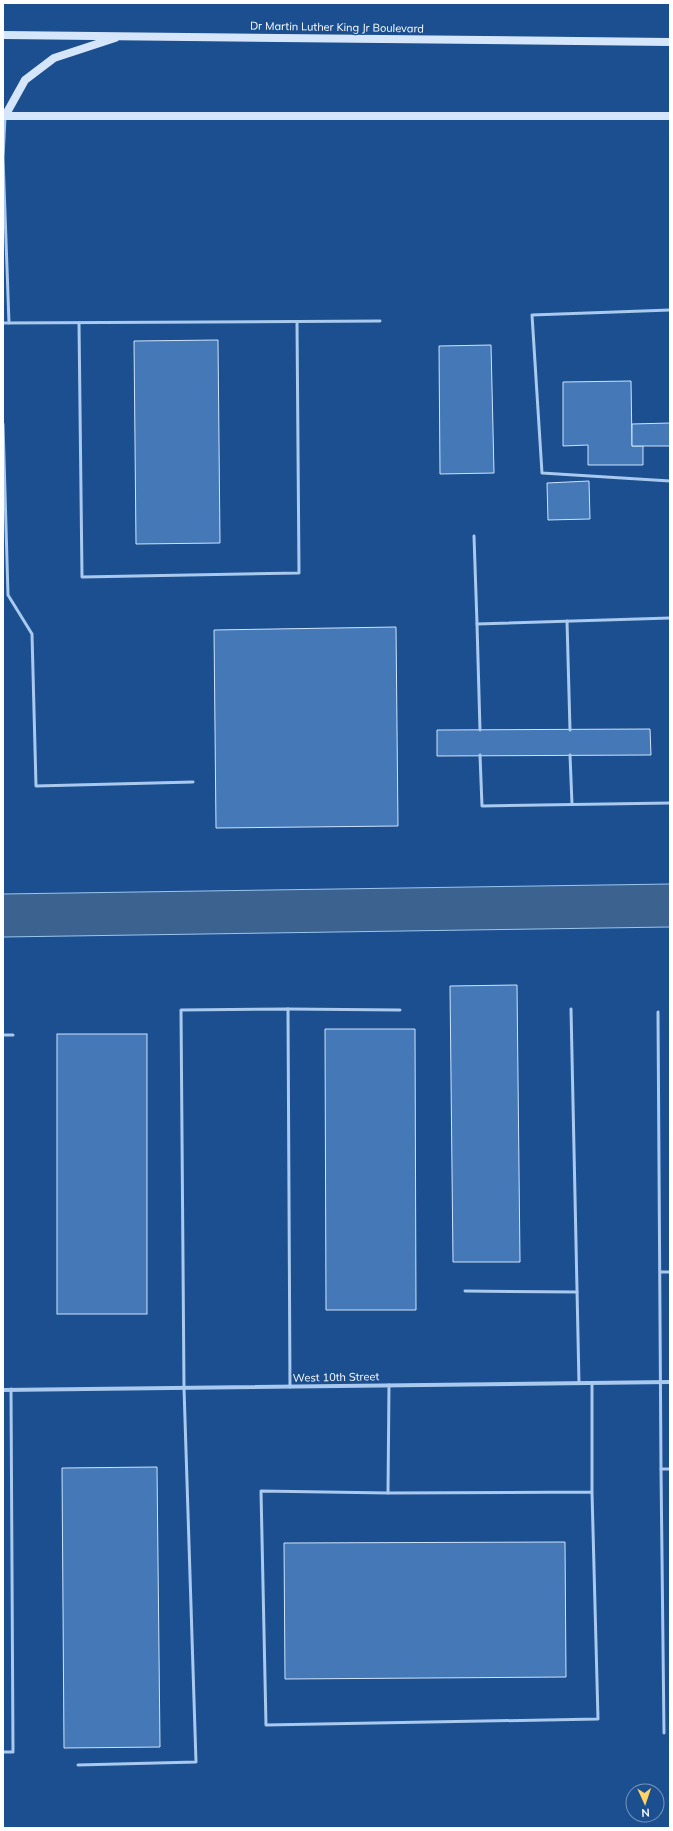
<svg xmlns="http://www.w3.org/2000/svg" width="673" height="1831" font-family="Mulish,sans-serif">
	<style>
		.water { fill: #3c6290; stroke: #9cc4f0 }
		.building { fill: #4478b7; stroke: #cfe3fa }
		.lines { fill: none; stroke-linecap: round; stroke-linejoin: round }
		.lane { stroke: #a9c9ee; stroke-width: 3 }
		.street { stroke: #a9c9ee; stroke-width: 4 }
		.secondary { stroke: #d6e6fa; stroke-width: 8 }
		.labels { text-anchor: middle; stroke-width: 3; stroke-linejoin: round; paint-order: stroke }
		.street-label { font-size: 11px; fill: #fff; stroke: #1b4f8f }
	</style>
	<rect width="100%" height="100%" fill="#1b4f8f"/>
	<path class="water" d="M670,884V927L3,937V894Z"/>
	<g class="building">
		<path d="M218,340L220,543L136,544L134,341Z"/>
		<path d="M491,345L494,473L440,474L439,346Z"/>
		<path d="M631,381L632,446H643V465H588V445L563,446V382Z"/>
		<path d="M670,423V446H632V424Z"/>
		<path d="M589,481L590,519L548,520L547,483Z"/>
		<path d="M396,627L398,826L216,828L214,630Z"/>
		<path d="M650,729L651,755L437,756V730Z"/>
		<path d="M517,985L520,1262H453L450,986Z"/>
		<path d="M325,1029H415L416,1310H326Z"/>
		<rect x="57" y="1034" width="90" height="280"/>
		<path d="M157,1467L160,1747L64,1748L62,1468Z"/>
		<path d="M565,1542L566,1677L285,1679L284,1543Z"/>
	</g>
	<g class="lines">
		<g class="lane">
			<path d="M5,117L3,158L9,323"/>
			<path d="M670,310L532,315L542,473L670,481"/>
			<path d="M3,323L380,321"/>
			<path d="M79,323L82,577L299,573L297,322"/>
			<path d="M3,424L8,595L32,634L36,786L193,782"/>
			<path d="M474,536L477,624"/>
			<path d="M567,621L570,730"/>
			<path d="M480,730L477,624L670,618"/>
			<path d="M480,755L482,806L670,803"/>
			<path d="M570,755L572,804"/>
			<path d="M288,1009L400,1010"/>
			<path d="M571,1009L579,1383"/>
			<path d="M658,1012L661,1469H670"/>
			<path d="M3,1035H13"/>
			<path d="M661,1272H670"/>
			<path d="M465,1291L577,1292"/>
			<path d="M592,1383V1492L598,1719L266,1725L261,1491L388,1493L592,1492"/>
			<path d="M661,1469L664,1733"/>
			<path d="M388,1493L389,1385"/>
			<path d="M3,1752H13L11,1389"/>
			<path d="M78,1765L196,1762L184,1388L181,1010L288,1009L290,1387"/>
		</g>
		<path class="street" d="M3,1390L670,1382"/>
		<g class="secondary">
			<path d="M3,35L670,42"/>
			<path d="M3,116H670"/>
			<path d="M5,116L25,80L54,58L115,38"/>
		</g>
	</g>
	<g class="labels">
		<g class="street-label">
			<text transform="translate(337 27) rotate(1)" y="4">Dr Martin Luther King Jr Boulevard</text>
			<text transform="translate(336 1377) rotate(-1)" y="4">West 10th Street</text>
		</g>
	</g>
	<rect width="673" height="1831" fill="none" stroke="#ffffff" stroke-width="8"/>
	<g transform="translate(645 1803) rotate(177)"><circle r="19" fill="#1b4f8f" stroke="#7695bc"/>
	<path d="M0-3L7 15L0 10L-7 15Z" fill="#ffd166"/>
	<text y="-6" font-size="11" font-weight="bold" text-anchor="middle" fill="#ffffff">N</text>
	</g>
</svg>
